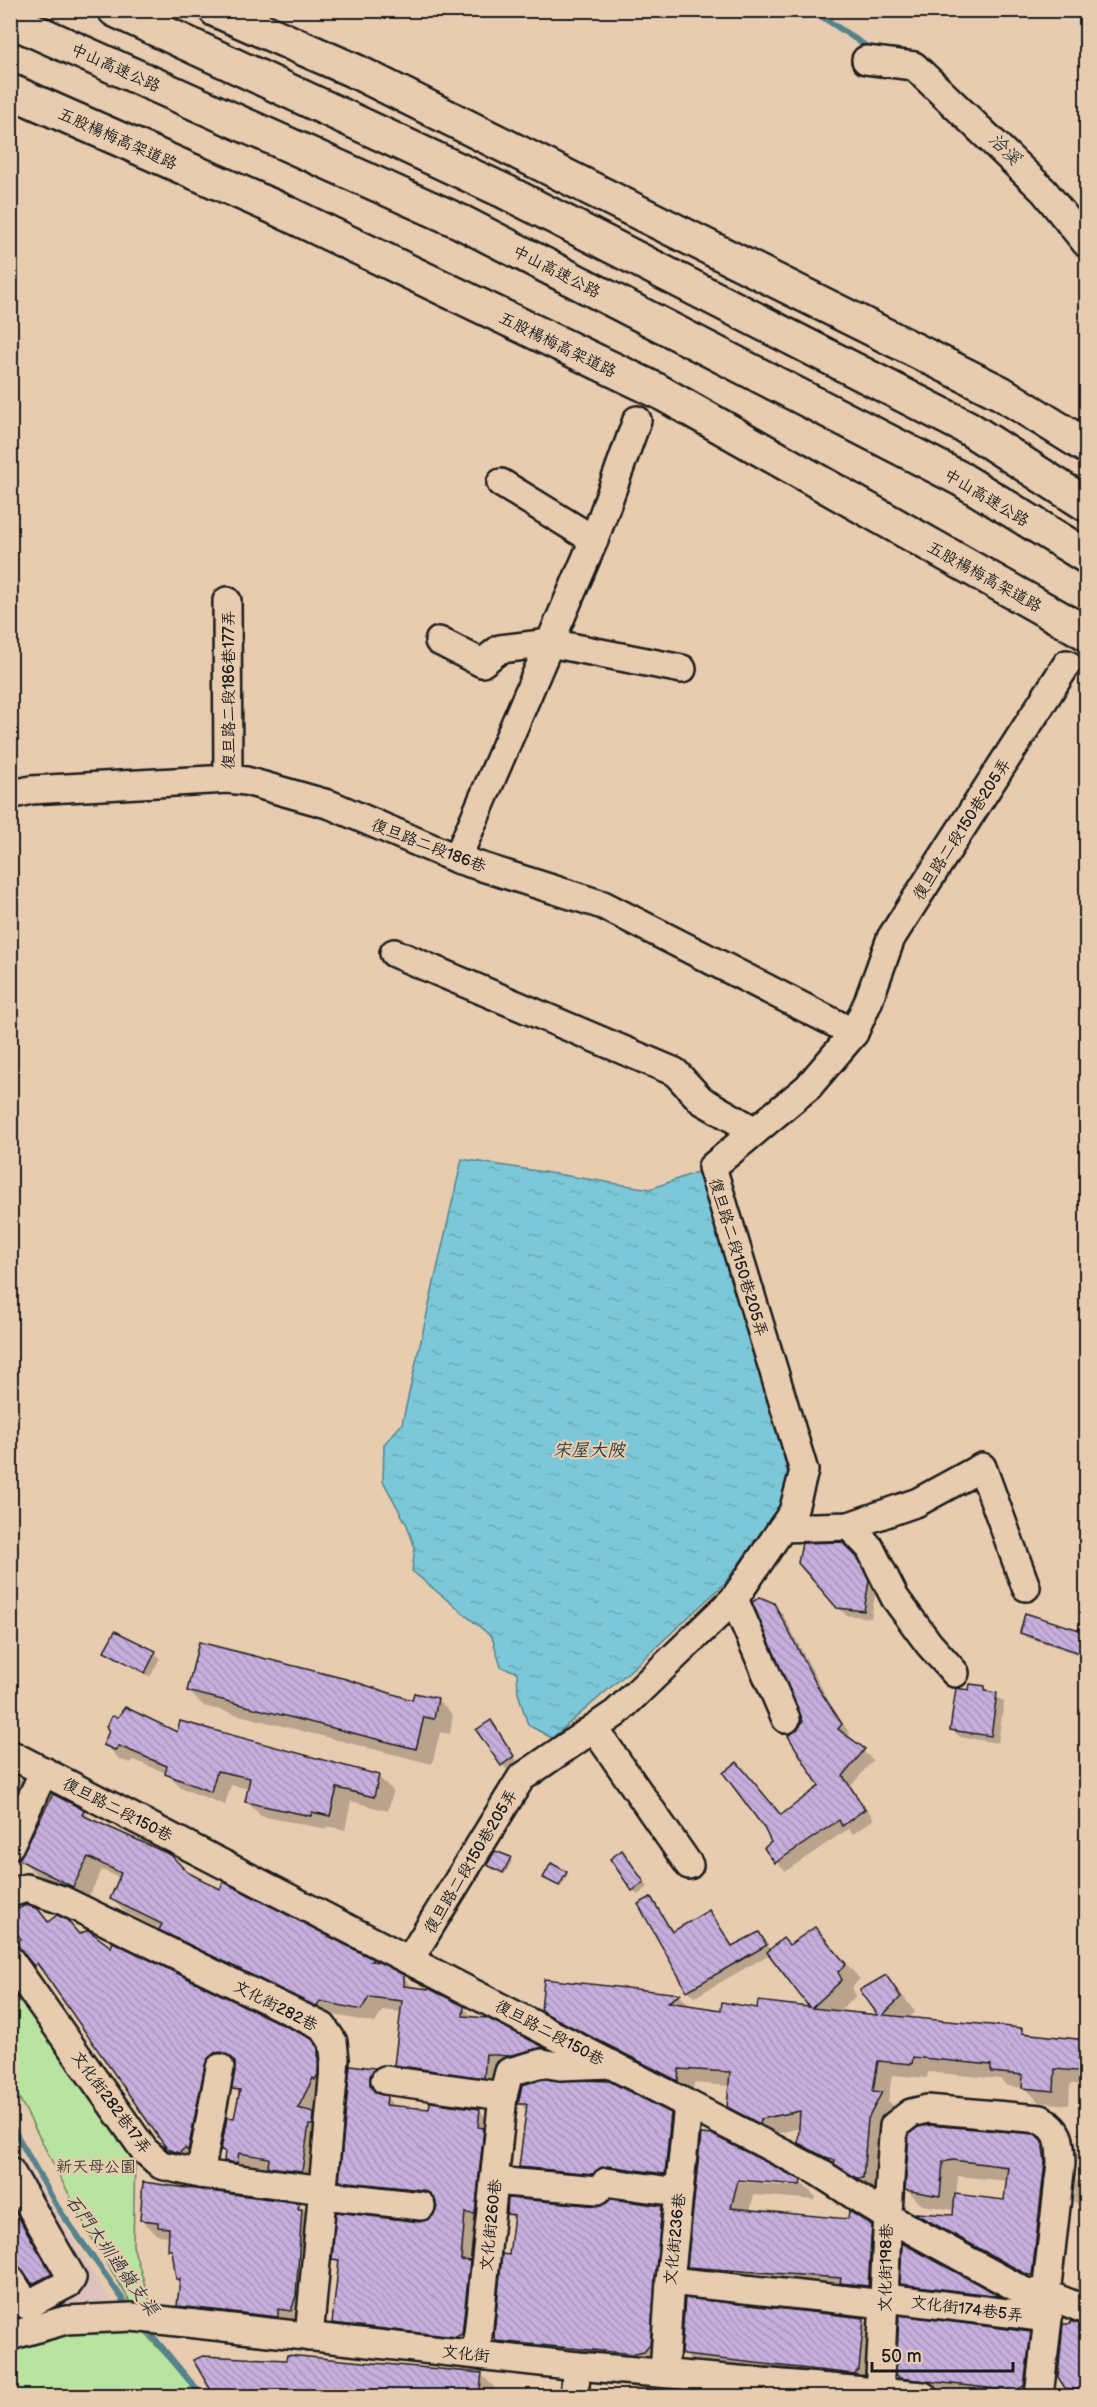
<svg xmlns="http://www.w3.org/2000/svg" width="1097" height="2407" font-family="'Balsamiq Sans','LXGW WenKai TC',sans-serif">
	<style>
		.built { fill: #dec3bd }
		.park { fill: #b9e3a0; stroke: #6a805e; stroke-width: 1.5 }
		.water { fill: url(#water-ripples); stroke: #55838d; stroke-width: 1.5 }
		.shadow { fill: #0003; fill-rule: evenodd }
		.lines { fill: none; stroke-linecap: round; stroke-linejoin: round }
		.stream { stroke: #55838d; stroke-width: 6 }
		.building { fill: url(#building-back-hatch); stroke: #1c1c1c; stroke-width: 1.5 }
		.minor-casing { stroke: #1c1c1c; stroke-width: 32 }
		.highway-casing { stroke: #1c1c1c; stroke-width: 38 }
		.minor { stroke: #e8ccaf; stroke-width: 27 }
		.highway { stroke: #e8ccaf; stroke-width: 33 }
		.labels { text-anchor: middle; stroke-width: 4.5; stroke-linejoin: round; paint-order: stroke }
		.street-label { font-size: 16px; fill: #1c1c1c; stroke: #e8ccaf }
		.park-label { font-size: 16px; fill: #3b4436; stroke: #e8ccaf }
		.water-label { font-size: 18px; font-style: italic; fill: #2f3e42; stroke: #e8ccaf }
	</style>
	<defs>
		<pattern id="water-ripples" width="26" height="14" patternUnits="userSpaceOnUse" patternTransform="scale(1.5)"><rect width="26" height="14" fill="#7bc8d9"/><path d="M2 4q2-2 4 0t4 0M15 11q2-2 4 0t4 0" fill="none" stroke="#6aabba"/></pattern>
		<pattern id="building-back-hatch" width="6" height="6" patternUnits="userSpaceOnUse" patternTransform="scale(1.5)"><rect width="6" height="6" fill="#c6aedd"/><path d="M-1 5l2 2M0 0l6 6M5-1l2 2" fill="none" stroke="#aa95bd"/></pattern>
	</defs>
	<rect width="100%" height="100%" fill="#e8ccaf"/>
	<filter id="ink" filterUnits="userSpaceOnUse"><feTurbulence type="fractalNoise" baseFrequency=".0167" numOctaves="2"/><feDisplacementMap in="SourceGraphic" scale="12" xChannelSelector="R" yChannelSelector="G"/><feConvolveMatrix kernelMatrix="1 2 1 2 8 2 1 2 1" color-interpolation-filters="sRGB"/></filter>
	<g filter="url(#ink)">
		<g class="built">
			<path d="M10,2138L111,2302L78,2303L11,2322Z"/>
			<path d="M508,2389L541,2392L548,2396H505Z"/>
		</g>
		<g class="park">
			<path d="M10,1979L135,2158L133,2246L151,2305L134,2308L90,2235L11,2082Z"/>
			<path d="M66,2320L140,2328L202,2396H11L10,2339Z"/>
		</g>
		<path class="water" d="M462,1159L650,1189L697,1172L761,1349L788,1476L783,1503L724,1584L640,1662L552,1738L528,1725L518,1693L517,1672L501,1667L492,1637L412,1571L415,1548L407,1525L383,1481L384,1444L402,1424Z"/>
		<g class="shadow">
			<path d="M842,1543L864,1567L876,1590L871,1618L846,1615L838,1607Z"/>
			<path d="M773,1605L783,1615L828,1700L850,1734L847,1738L873,1760L851,1786L874,1819L853,1834L848,1829L786,1871L776,1862L772,1842L781,1817L821,1787L799,1730L804,1721Z"/>
			<path d="M1026,1615L1086,1634V1657L1026,1637L1021,1633Z"/>
			<path d="M106,1651L155,1653L160,1658L150,1677Z"/>
			<path d="M985,1688L1004,1702L998,1743L960,1737L952,1729L971,1692Z"/>
			<path d="M188,1691L413,1702L438,1700L453,1715L450,1734L440,1732L432,1764L204,1706Z"/>
			<path d="M491,1722L518,1762L507,1770L478,1730Z"/>
			<path d="M178,1734L378,1776L393,1791L388,1811L351,1801L345,1830L327,1826L326,1829L261,1816L246,1801L249,1789L231,1785L225,1805L181,1788L166,1773L134,1760L130,1763L119,1759L105,1744Z"/>
			<path d="M10,1773L22,1780L38,1795L11,1853L10,1861Z"/>
			<path d="M83,1811L93,1821L188,1874L372,1960L403,1977L415,1989L463,2007L474,2018L486,2020L543,2049L555,2061L498,2091L410,2079L396,2065L402,2012L383,2010L375,2023L334,2015L331,2019L175,1943L162,1930L125,1912L111,1898L120,1878L102,1870L87,1900L35,1873L21,1859Z"/>
			<path d="M626,1857L648,1887L638,1895L633,1890Z"/>
			<path d="M510,1859L512,1861L505,1874L489,1865Z"/>
			<path d="M566,1873L568,1875L561,1887L547,1880Z"/>
			<path d="M651,1898L674,1933L709,1912L733,1947L758,1934L771,1950L790,1946L815,1929L860,1979L852,1987L856,1996L838,2012L882,2017L886,1977L900,1992L915,2012L908,2019L1022,2030L1027,2035L1086,2041V2085L1070,2084L1069,2105L1039,2102L1025,2088L1007,2086L1000,2079L928,2072L927,2078L892,2075L888,2101L896,2108L877,2192H872L847,2174L814,2158L799,2143L800,2128L775,2134V2137L744,2121L729,2106L730,2086L694,2083L692,2095L558,2025L543,2010L545,1981L680,1996L692,2007L722,2012L813,2009L770,1954L695,1997L688,1990Z"/>
			<path d="M26,1906L38,1910L50,1922L311,2041L328,2057L318,2186L241,2176L225,2161L226,2154L222,2150L235,2119L240,2095L234,2088L236,2068L230,2069L202,2163L184,2164L168,2148L50,1981L21,1947L23,1939L10,1920L11,1910Z"/>
			<path d="M352,2066L375,2070L384,2079L378,2087L379,2095L386,2097L396,2107L479,2110L489,2120L484,2222H474L470,2264L479,2272L471,2343L343,2332L333,2323L340,2265L334,2259L434,2217L438,2207L435,2199L351,2190L341,2180Z"/>
			<path d="M520,2103L670,2115L686,2131L680,2189L536,2182L521,2167L527,2111Z"/>
			<path d="M919,2129L1035,2136L1058,2160L1048,2290L932,2229L918,2215L954,2217L955,2210L922,2205L907,2190ZM958,2176L1008,2181L1006,2201L956,2195Z"/>
			<path d="M702,2135L800,2182L816,2197L815,2200L754,2195L750,2211L871,2227L887,2243L883,2301L704,2282L689,2266ZM731,2178L795,2183L798,2187L731,2181Z"/>
			<path d="M1085,2157H1086V2213L1074,2201L1076,2181H1083Z"/>
			<path d="M10,2200L58,2282L41,2291L10,2260Z"/>
			<path d="M298,2204L314,2220L307,2326L195,2321L179,2306L181,2282L177,2279L174,2254L169,2249V2236L157,2235L141,2219Z"/>
			<path d="M661,2207L677,2223L665,2361L513,2356L497,2340L515,2220L508,2213Z"/>
			<path d="M904,2245L999,2297L1012,2311L918,2299L902,2283Z"/>
			<path d="M1086,2248V2298L1076,2287Z"/>
			<path d="M864,2319L879,2335L874,2385L698,2368L683,2352Z"/>
			<path d="M1084,2328H1086V2396H1075L1066,2387Z"/>
			<path d="M1030,2333L1046,2349L1040,2396H949L916,2393L900,2377Z"/>
			<path d="M195,2361L481,2374L497,2390L496,2396H216Z"/>
			<path d="M599,2389L617,2391L624,2396H591L592,2393Z"/>
		</g>
		<g class="lines">
			<g class="stream">
				<path d="M812,10L869,48"/>
				<path d="M10,2123L58,2208L129,2308"/>
				<path d="M146,2328L202,2396"/>
			</g>
		</g>
		<g class="building">
			<path d="M842,1542L857,1557L869,1581L864,1611L837,1608L798,1563L802,1543Z"/>
			<path d="M760,1597L774,1603L819,1689L842,1724L838,1729L865,1749L843,1776L865,1809L842,1826L839,1820L775,1863L764,1848L771,1842L764,1828L723,1773L737,1762L781,1815L819,1786L788,1736L798,1729L803,1721L752,1602Z"/>
			<path d="M1025,1613L1086,1632V1655L1020,1633Z"/>
			<path d="M115,1631L156,1651L145,1673L104,1651Z"/>
			<path d="M199,1642L346,1679L412,1700L414,1693L438,1698L434,1719L424,1717L416,1749L187,1691Z"/>
			<path d="M970,1684L985,1686V1691L997,1693L991,1736L950,1730L956,1688L969,1690Z"/>
			<path d="M125,1707L177,1732L180,1721L379,1775L374,1797L337,1788L330,1816L312,1812L311,1816L245,1802L250,1778L217,1771L211,1792L165,1774L167,1766L119,1746L115,1750L103,1745L109,1731L106,1727L112,1716L118,1717Z"/>
			<path d="M491,1720L514,1756L501,1766L476,1730Z"/>
			<path d="M53,1794L84,1810L82,1815L171,1855L187,1872L220,1889L224,1882L373,1959L371,1961L379,1962L404,1975V1986L430,1989L464,2006L463,2016L487,2018L544,2047L507,2056L486,2054L484,2078L394,2065L402,2001L369,1997L361,2010L320,2001L317,2007L159,1930L162,1924L110,1899L121,1873L88,1857L73,1887L19,1860Z"/>
			<path d="M622,1850L644,1882L632,1891L610,1859Z"/>
			<path d="M495,1851L511,1857L503,1873L487,1865Z"/>
			<path d="M551,1863L567,1872L559,1886L543,1878Z"/>
			<path d="M651,1897L672,1932L709,1910L732,1946L759,1932L767,1945L687,1991L638,1904Z"/>
			<path d="M26,1905L38,1909L48,1922L57,1915L67,1920L79,1934L88,1930L111,1947L113,1942L312,2039L318,2048V2074L315,2080L313,2078L298,2108L314,2112L313,2125H309L302,2171L268,2167L269,2158L239,2153L237,2163L224,2161L225,2151L221,2150L227,2117L234,2118L240,2090L232,2089L235,2062L222,2052L214,2053L205,2065L188,2151L185,2148L179,2153L167,2149L37,1963L34,1966L19,1948L18,1941L21,1939L10,1923V1913Z"/>
			<path d="M815,1927L846,1964L838,1972L842,1980L812,2008L878,2015L860,1990L886,1975L901,1997L883,2015L1022,2028V2033L1086,2040V2072L1055,2069L1054,2091L1022,2088L1023,2075L991,2072V2065L913,2057L912,2064L878,2061L873,2091L882,2092L868,2119L863,2178H856L834,2164L835,2160L828,2159L798,2143L800,2111L761,2119L760,2124L727,2107L730,2072L679,2069L678,2081L541,2011L544,1979L681,1994L668,2002L721,2010L722,2002L757,2008L758,2001L809,2007L767,1952L783,1938L789,1945Z"/>
			<path d="M350,2065L375,2068L370,2077V2085L376,2093L387,2096L386,2105L429,2109L430,2102L480,2109L478,2127L484,2128L475,2214L465,2213L461,2260L470,2261L462,2334L455,2337L332,2323L339,2260L332,2259L336,2212L420,2222L433,2216L437,2207L431,2194L423,2190L339,2181Z"/>
			<path d="M543,2079L609,2081L671,2113L665,2174L608,2166L600,2168L593,2174L519,2167L527,2104H518L522,2085Z"/>
			<path d="M928,2125L1035,2134L1042,2141L1045,2162L1032,2275H1028L914,2213L953,2215L955,2194L1004,2200L1008,2167L953,2160L943,2162L940,2196L905,2190L909,2134L918,2127Z"/>
			<path d="M701,2134L713,2135L801,2180L800,2185L738,2180L731,2208L848,2219L849,2211L872,2225L868,2286L840,2283L841,2278L687,2267Z"/>
			<path d="M143,2182L299,2203L298,2209H302L296,2296L291,2311L278,2309V2317L177,2306L180,2279H176L172,2250H168L169,2228L158,2227V2222L140,2220Z"/>
			<path d="M508,2198L597,2206L605,2204L611,2199L662,2206L650,2345L644,2352L635,2354L496,2341L494,2335L502,2254L509,2255L514,2215L507,2214Z"/>
			<path d="M10,2203L52,2274L32,2284L23,2270L10,2263Z"/>
			<path d="M902,2243L1000,2296L900,2284Z"/>
			<path d="M685,2298L864,2318L859,2369L854,2374L684,2355L681,2353Z"/>
			<path d="M899,2315L1031,2332L1024,2386L1015,2391L899,2378L896,2374Z"/>
			<path d="M1070,2321L1086,2326V2391L1065,2388L1058,2377L1063,2324H1070Z"/>
			<path d="M287,2355L482,2373L479,2397H340L278,2390L287,2397H215L193,2360L203,2356L286,2360Z"/>
		</g>
		<g class="lines">
			<defs>
				<g id="minor">
					<path d="M866,60L914,66L1044,191L1086,243"/>
					<path d="M501,483L594,540"/>
					<path d="M227,601L228,779"/>
					<path d="M439,641L482,663L500,649L550,643L682,669"/>
					<path d="M10,795L31,790L228,779L246,781L331,805L457,859L603,905L854,1033"/>
					<path d="M457,859L594,540L637,420"/>
					<path d="M394,953L675,1072L701,1100L755,1131"/>
					<path d="M849,1526L870,1548L895,1598L929,1644L955,1673"/>
					<path d="M782,1528L849,1526L918,1502L982,1467L1026,1587"/>
					<path d="M734,1599L786,1719"/>
					<path d="M594,1728L689,1865"/>
					<path d="M10,1754L817,2171L886,2216L1025,2292L1046,2294L1086,2310"/>
					<path d="M10,1845L44,1771"/>
					<path d="M10,1893L26,1888L62,1900L323,2027L333,2042L335,2059L309,2337"/>
					<path d="M410,1959L521,1778L616,1713L734,1599L793,1512L804,1471L712,1167L808,1087L854,1033L868,1002L891,938L1067,664"/>
					<path d="M10,1960L144,2150L161,2165L200,2174L324,2190"/>
					<path d="M385,2080L503,2096"/>
					<path d="M10,2171L72,2278L69,2283L27,2305L10,2279"/>
					<path d="M200,2174L220,2068"/>
					<path d="M494,2181L598,2190"/>
					<path d="M606,2182L679,2192"/>
					<path d="M324,2195L421,2206"/>
					<path d="M670,2281L885,2304"/>
					<path d="M886,2298L1048,2318"/>
					<path d="M10,2336L66,2320L132,2317L577,2366L923,2396"/>
					<path d="M476,2354L503,2096L509,2072L542,2063L560,2066L611,2064"/>
					<path d="M664,2373L670,2281L688,2105"/>
					<path d="M879,2392C885,2303 886,2214 894,2126L911,2113L927,2109L1041,2119C1061,2132 1060,2140 1061,2163L1046,2294L1048,2318L1039,2396"/>
					<path d="M574,2396L577,2366"/>
				</g>
				<g id="highway">
					<path d="M115,10L506,192L968,428L1086,504"/>
					<path d="M216,10L357,72L1001,393L1086,446"/>
					<path d="M10,20L461,222L961,479L1086,556"/>
					<path d="M10,91L276,208L658,391L1086,633"/>
				</g>
			</defs>
			<use href="#minor" class="minor-casing"/>
			<use href="#highway" class="highway-casing"/>
			<use href="#minor" class="minor"/>
			<use href="#highway" class="highway"/>
		</g>
	</g>
	<g class="labels">
		<g class="street-label">
			<text transform="translate(116 67) rotate(24)" y="6">中山高速公路</text>
			<text transform="translate(118 138) rotate(24)" y="6">五股楊梅高架道路</text>
			<text transform="translate(557 271) rotate(27)" y="6">中山高速公路</text>
			<text transform="translate(558 344) rotate(26)" y="6">五股楊梅高架道路</text>
			<text transform="translate(987 497) rotate(31)" y="6">中山高速公路</text>
			<text transform="translate(985 576) rotate(29)" y="6">五股楊梅高架道路</text>
			<text transform="translate(228 690) rotate(-90)" y="6">復旦路二段186巷177弄</text>
			<text transform="translate(961 829) rotate(-57)" y="6">復旦路二段150巷205弄</text>
			<text transform="translate(429 845) rotate(21)" y="6">復旦路二段186巷</text>
			<text transform="translate(739 1257) rotate(73)" y="6">復旦路二段150巷205弄</text>
			<text transform="translate(118 1809) rotate(27)" y="6">復旦路二段150巷</text>
			<text transform="translate(470 1861) rotate(-59)" y="6">復旦路二段150巷205弄</text>
			<text transform="translate(276 2005) rotate(27)" y="6">文化街282巷</text>
			<text transform="translate(550 2032) rotate(28)" y="6">復旦路二段150巷</text>
			<text transform="translate(112 2102) rotate(54)" y="6">文化街282巷17弄</text>
			<text transform="translate(490 2225) rotate(-84)" y="6">文化街260巷</text>
			<text transform="translate(674 2239) rotate(-84)" y="6">文化街236巷</text>
			<text transform="translate(885 2268) rotate(-89)" y="6">文化街198巷</text>
			<text transform="translate(967 2308) rotate(7)" y="6">文化街174巷5弄</text>
			<text transform="translate(466 2353) rotate(6)" y="6">文化街</text>
		</g>
		<g class="park-label">
			<text x="96" y="2172">新天母公園</text>
		</g>
		<g class="water-label">
			<text transform="translate(1005 149) rotate(44)" y="6">洽溪</text>
			<text x="589" y="1456">宋屋大陂</text>
			<text transform="translate(112 2255) rotate(54)" y="6">石門大圳過嶺支渠</text>
		</g>
	</g>
	<rect width="1097" height="2407" fill="none" stroke="#e8ccaf" stroke-width="36"/>
	<rect x="18" y="18" width="1061" height="2371" fill="none" stroke="#1c1c1c" stroke-width="2" filter="url(#ink)"/>
	<path d="M872 2362v9h141v-9" fill="none" stroke="#1c1c1c" stroke-width="3"/>
	<text x="881" y="2362" font-size="18" fill="#1c1c1c" stroke="#e8ccaf" stroke-width="4.5" paint-order="stroke">50 m</text>
</svg>
